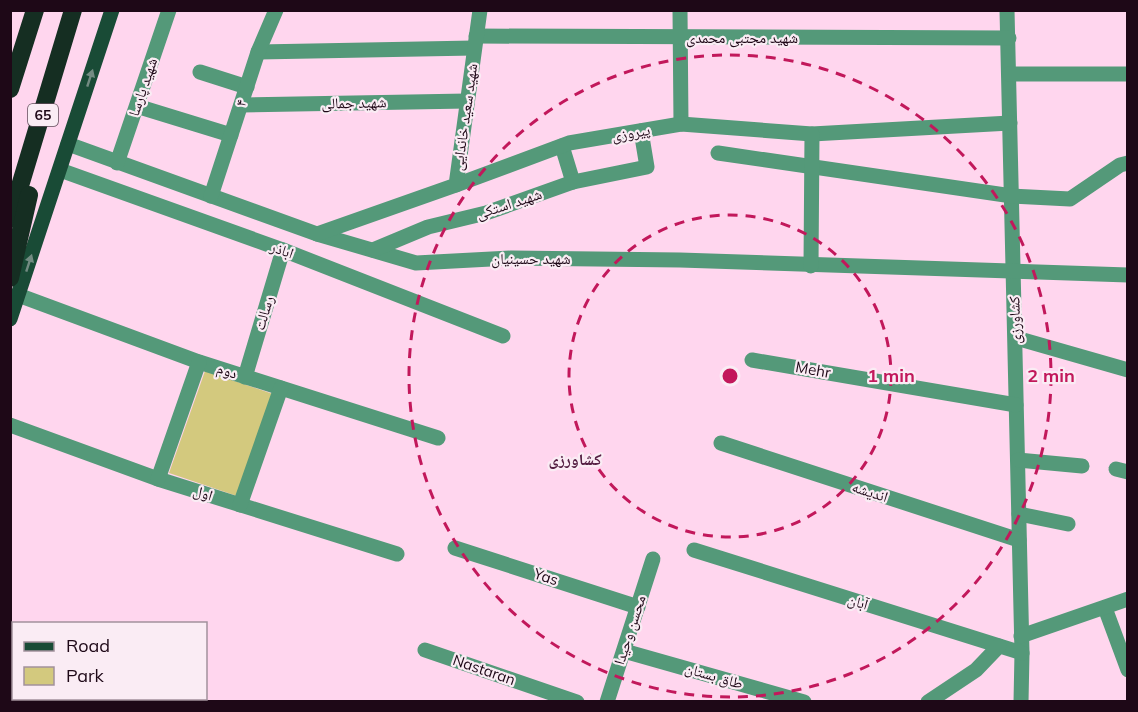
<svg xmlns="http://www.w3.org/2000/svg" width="1138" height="712" font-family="Mulish,'Noto Naskh Arabic',sans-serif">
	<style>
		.green { fill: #d3c97e }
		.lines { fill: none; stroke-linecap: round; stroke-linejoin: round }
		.minor { stroke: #549979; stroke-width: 15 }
		.major { stroke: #194b36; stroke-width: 15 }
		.highway { stroke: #152e22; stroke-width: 18 }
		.oneway { fill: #738b82 }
		.ring { fill: none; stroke: #c2185b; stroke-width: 3; stroke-dasharray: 10 8 }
		.labels { text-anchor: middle; stroke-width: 4.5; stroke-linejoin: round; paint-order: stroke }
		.shield { fill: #faecf4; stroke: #604c59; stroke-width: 1.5 }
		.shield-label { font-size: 14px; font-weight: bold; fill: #1e0817 }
		.street-label { font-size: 15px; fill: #1e0817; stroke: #faecf4 }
		.neighbourhood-label { font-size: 16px; font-weight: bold; fill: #562044; stroke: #faecf4 }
		.centre { fill: #c2185b; stroke: #faecf4; stroke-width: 3 }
		.ring-label { font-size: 18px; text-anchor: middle; font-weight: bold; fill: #c2185b; stroke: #faecf4; stroke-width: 4.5; stroke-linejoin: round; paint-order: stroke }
	</style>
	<rect width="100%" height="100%" fill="#ffd6ee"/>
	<path class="green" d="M205,371L273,394L237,496L169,473Z"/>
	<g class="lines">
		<g class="minor">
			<path d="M680,10L681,124"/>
			<path d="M1007,10L1022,653L1021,702"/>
			<path d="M476,36L1009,38"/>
			<path d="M258,52L474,48"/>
			<path d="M200,72L247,87"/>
			<path d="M1009,74H1128"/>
			<path d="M241,105L467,101"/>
			<path d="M143,108L231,135"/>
			<path d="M812,134L1010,123"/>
			<path d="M68,144L317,234L416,263L511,258L680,260L1128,275"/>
			<path d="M562,146L573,182"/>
			<path d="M718,153L1012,196L1070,199L1120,165L1128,163"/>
			<path d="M117,163L169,10"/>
			<path d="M60,170L283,250L503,336"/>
			<path d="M456,185L569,143L681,124L812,134L811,266"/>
			<path d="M211,196L258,52L276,10"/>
			<path d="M317,234L456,185L480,10"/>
			<path d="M373,250L428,227L486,213L573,182L647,167L641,131"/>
			<path d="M18,295L199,362L438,438"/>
			<path d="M1016,338L1128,370"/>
			<path d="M752,360L1016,405"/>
			<path d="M245,377L283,250"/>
			<path d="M10,425L158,479L397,554"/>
			<path d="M721,443L1019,540"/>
			<path d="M1018,460L1082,466"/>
			<path d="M1116,469L1128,472"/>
			<path d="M158,479L199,362"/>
			<path d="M240,505L281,388"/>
			<path d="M1019,514L1068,524"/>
			<path d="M455,548L638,607"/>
			<path d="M694,550L1022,653"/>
			<path d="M1105,608L1128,670"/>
			<path d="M1021,636L1128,599"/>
			<path d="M425,650L577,702"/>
			<path d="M624,651L804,702"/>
			<path d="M607,702L653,559"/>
			<path d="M928,702L976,670L999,646"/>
		</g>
		<path class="major" d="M10,319L112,10"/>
		<g class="highway">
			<path d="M10,89L35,10"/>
			<path d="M10,219L73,10"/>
			<path d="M10,278L29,195"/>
		</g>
	</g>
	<defs><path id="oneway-solid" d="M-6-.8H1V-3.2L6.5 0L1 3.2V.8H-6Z" transform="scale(1.5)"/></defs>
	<g class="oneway">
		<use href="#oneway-solid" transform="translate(90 78) rotate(-72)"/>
		<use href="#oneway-solid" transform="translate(29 263) rotate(-72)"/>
	</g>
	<g class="ring">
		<circle cx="730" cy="376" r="161"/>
		<circle cx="730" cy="376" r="321"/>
	</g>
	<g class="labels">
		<rect class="shield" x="28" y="104" width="30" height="22" rx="4.5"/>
		<g class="shield-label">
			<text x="43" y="120">65</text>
		</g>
		<g class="street-label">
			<text x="742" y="43">شهید مجتبی محمدی</text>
			<text transform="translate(143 87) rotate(-71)" y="5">شهید پارسا</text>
			<text transform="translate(241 103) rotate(-72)" y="5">۴</text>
			<text transform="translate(354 103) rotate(-1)" y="5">شهید جمالی</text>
			<text transform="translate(465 117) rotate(-82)" y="5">شهید سعید خاندایی</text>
			<text transform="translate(631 133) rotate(-10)" y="5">پیروزی</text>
			<text transform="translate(509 204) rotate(-18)" y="5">شهید استکی</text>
			<text transform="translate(282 250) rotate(20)" y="5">اباذر</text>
			<text x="531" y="264">شهید حسینیان</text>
			<text transform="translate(264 313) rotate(-73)" y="5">رسالت</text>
			<text transform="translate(1015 320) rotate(-92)" y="5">کشاورزی</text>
			<text transform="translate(813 370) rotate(10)" y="5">Mehr</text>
			<text transform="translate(227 371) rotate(18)" y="5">دوم</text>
			<text transform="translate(870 492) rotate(18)" y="5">اندیشه</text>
			<text transform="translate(203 493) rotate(18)" y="5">اول</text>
			<text transform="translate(546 577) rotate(18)" y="5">Yas</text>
			<text transform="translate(858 602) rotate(17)" y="5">آبان</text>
			<text transform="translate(630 630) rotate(-72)" y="5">محسن وحیدا</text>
			<text transform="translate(484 670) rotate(19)" y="5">Nastaran</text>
			<text transform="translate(714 676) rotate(16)" y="5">طاق بستان</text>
		</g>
		<g class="neighbourhood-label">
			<text x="575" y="465">کشاورزی</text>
		</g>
	</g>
	<circle cx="730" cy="376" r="9" class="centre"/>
	<g class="ring-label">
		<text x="891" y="382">1 min</text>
		<text x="1051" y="382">2 min</text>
	</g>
	<rect width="1138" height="712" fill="none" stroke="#1e0817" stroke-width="24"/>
	<rect x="12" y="622" width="195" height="78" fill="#faecf4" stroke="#a2919c" stroke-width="1.5"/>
	<rect x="24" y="642" width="30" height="9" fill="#194b36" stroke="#a2919c" stroke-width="1.5"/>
	<text x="66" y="652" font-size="18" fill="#1e0817">Road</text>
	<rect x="24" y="667" width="30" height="18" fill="#d3c97e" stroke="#a2919c" stroke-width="1.5"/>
	<text x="66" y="682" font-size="18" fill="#1e0817">Park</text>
</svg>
